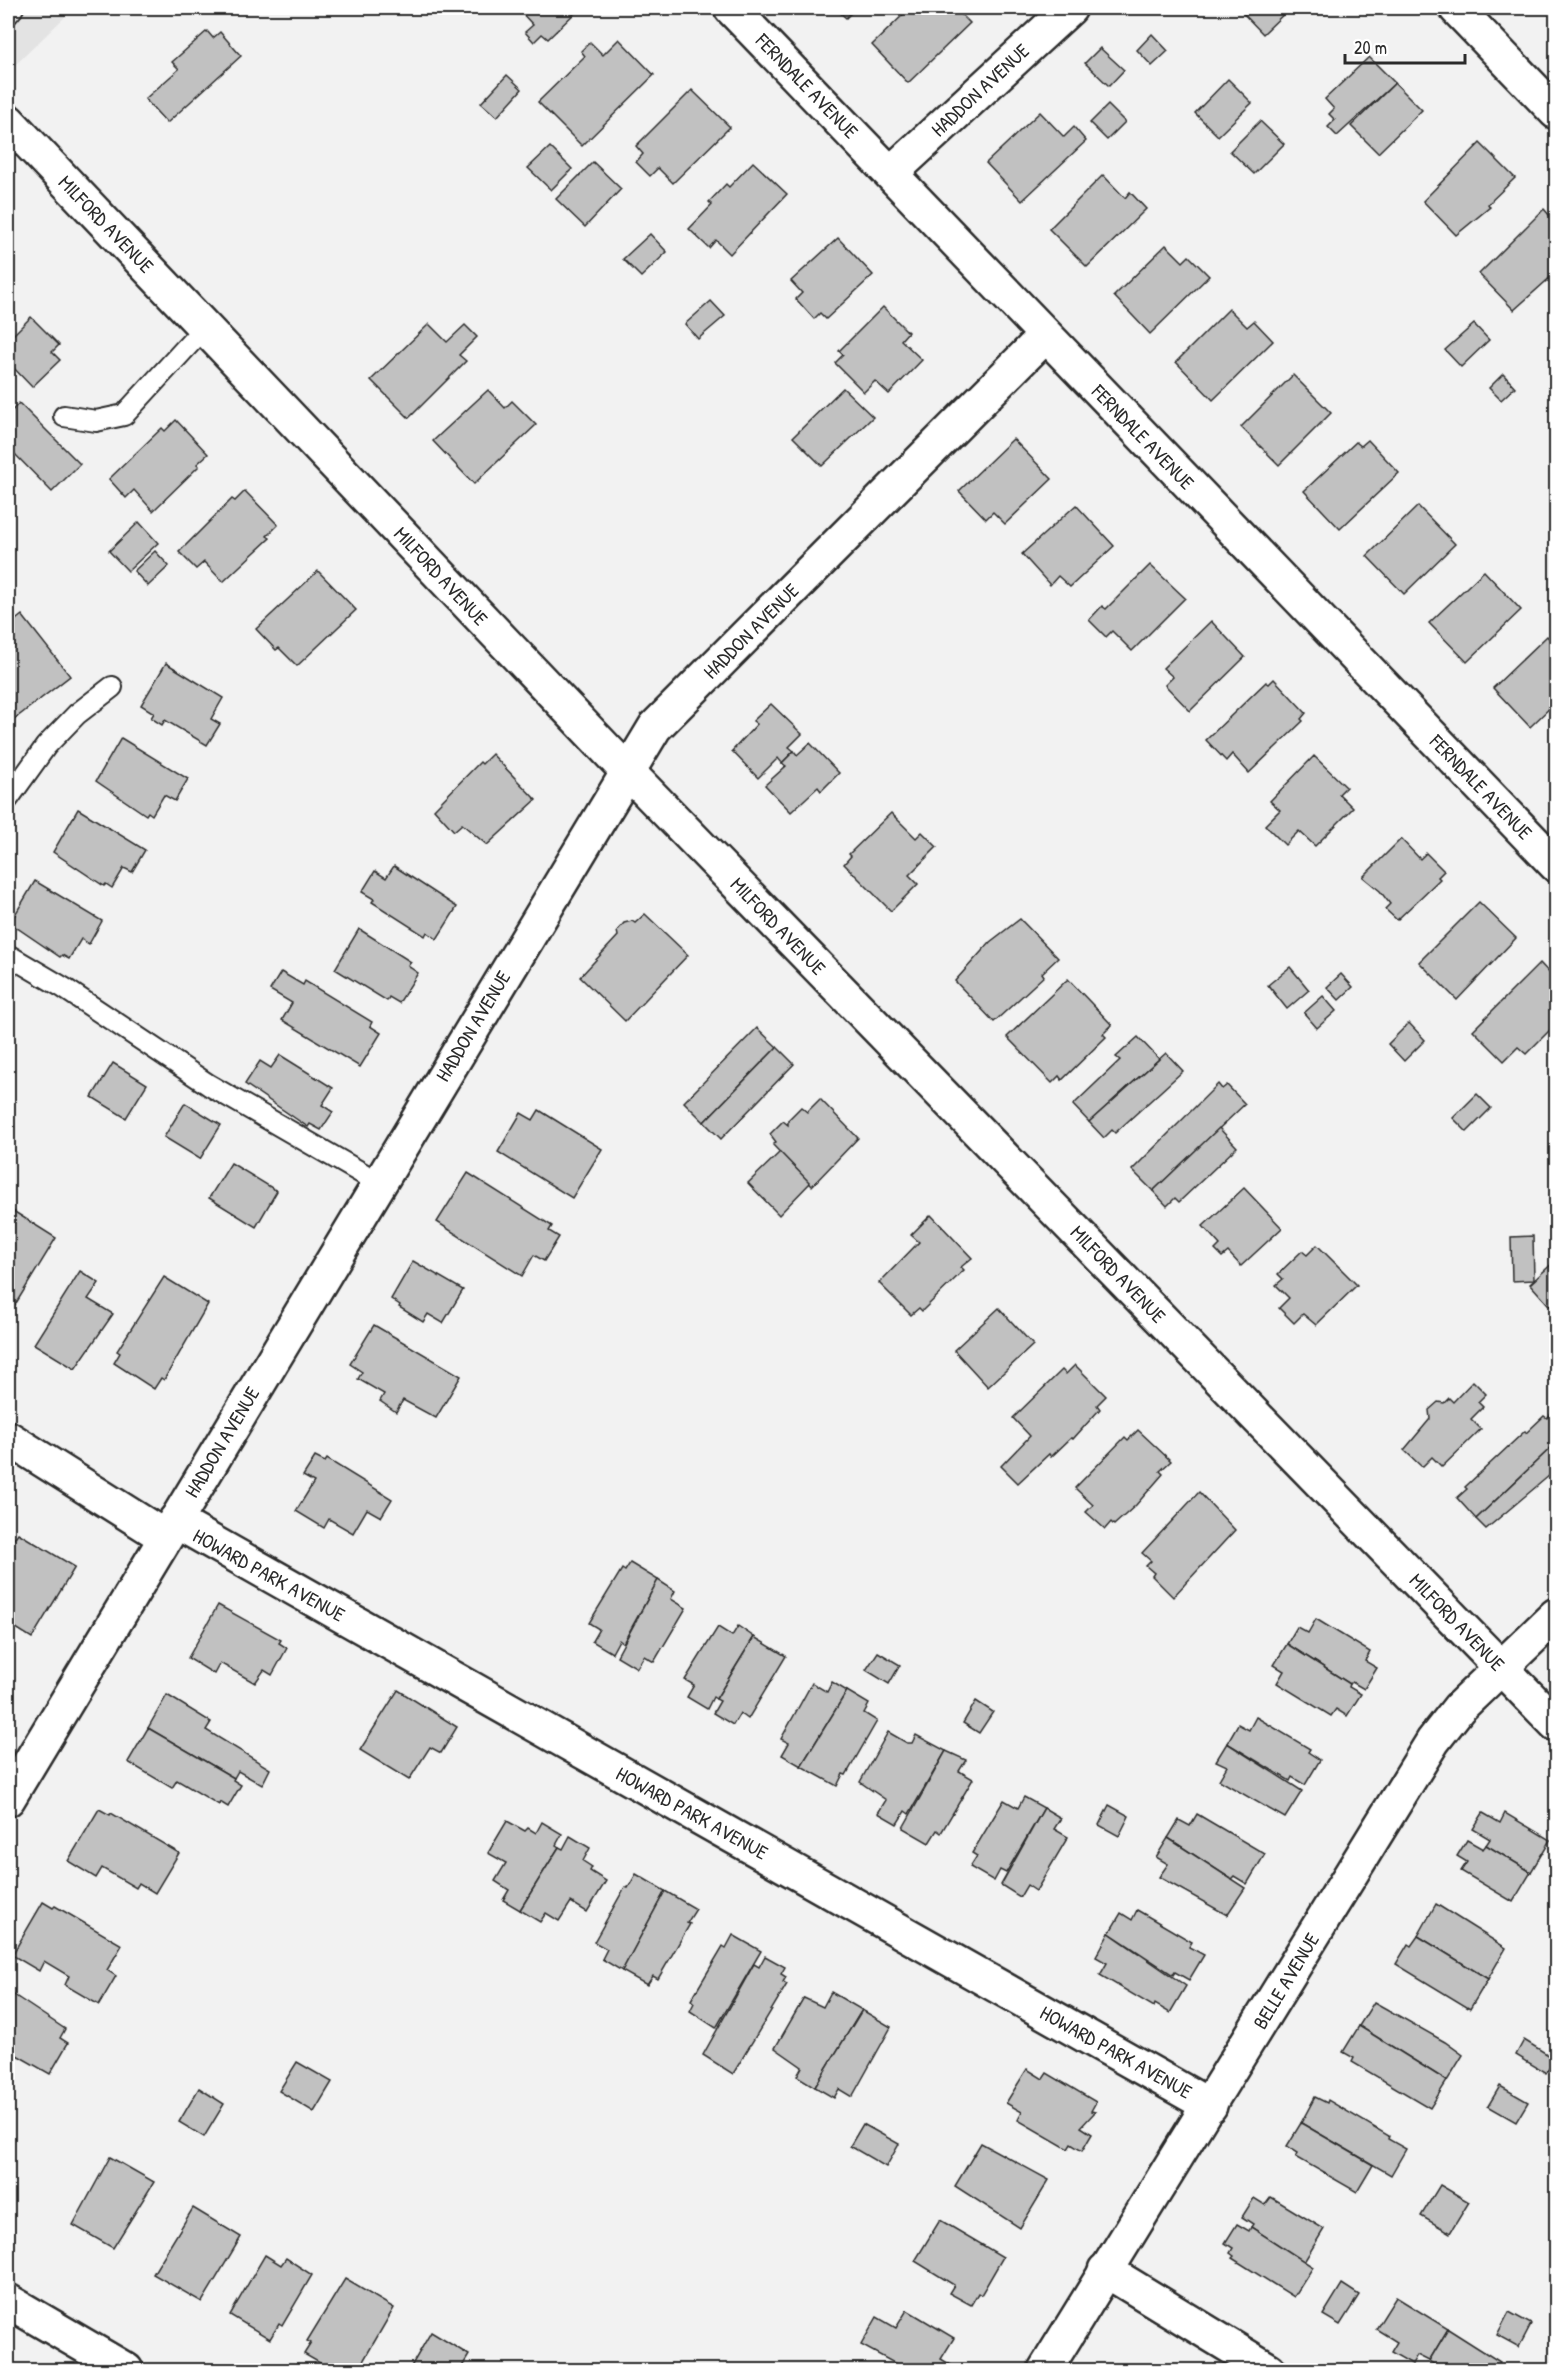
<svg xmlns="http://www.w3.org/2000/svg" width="1564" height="2378" font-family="'Patrick Hand',sans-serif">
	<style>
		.built { fill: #e3e3e3 }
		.building { fill: #c1c1c1; stroke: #2b2b2b; stroke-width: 1.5 }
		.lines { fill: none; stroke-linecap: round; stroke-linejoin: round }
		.service-casing { stroke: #2b2b2b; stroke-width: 24 }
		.minor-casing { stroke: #2b2b2b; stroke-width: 38 }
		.tertiary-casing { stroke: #2b2b2b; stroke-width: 38 }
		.service { stroke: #fff; stroke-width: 20 }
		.minor { stroke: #fff; stroke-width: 33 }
		.tertiary { stroke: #fff; stroke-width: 33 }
		.labels { text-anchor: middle; stroke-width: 4.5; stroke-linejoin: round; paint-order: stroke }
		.street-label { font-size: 20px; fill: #2b2b2b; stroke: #fff }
	</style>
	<rect width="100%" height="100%" fill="#f2f2f2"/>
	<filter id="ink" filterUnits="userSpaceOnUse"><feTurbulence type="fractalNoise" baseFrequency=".0167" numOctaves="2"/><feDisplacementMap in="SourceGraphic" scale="12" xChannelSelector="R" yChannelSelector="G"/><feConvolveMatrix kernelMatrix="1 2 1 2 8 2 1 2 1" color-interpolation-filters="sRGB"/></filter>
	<g filter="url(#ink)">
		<path class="built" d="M8,8H74L8,72Z"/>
		<g class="building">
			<path d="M517,8H580L548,39L542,34L534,42L525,32L533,25Z"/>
			<path d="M835,8H856L846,18Z"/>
			<path d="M910,8H955L970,23L908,83L872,45Z"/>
			<path d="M1238,8H1290L1263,34Z"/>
			<path d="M207,31L213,38L220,32L241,56L167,123L145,99L179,69L172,62Z"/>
			<path d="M1152,34L1168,51L1152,66L1137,50Z"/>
			<path d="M619,39L654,75L582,146L538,102L585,56L581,51L590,42L603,55Z"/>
			<path d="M1100,48L1124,70L1109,86L1085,63Z"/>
			<path d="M1369,57L1395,83L1337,136L1328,127L1335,120L1329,114L1334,109L1325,99Z"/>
			<path d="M507,75L522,89L497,117L481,103Z"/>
			<path d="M1228,79L1252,103L1218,136L1195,113Z"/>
			<path d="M1395,83L1422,110L1378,153L1351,126Z"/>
			<path d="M692,90L730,127L673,183L658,168L650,176L636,162L643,154L636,146Z"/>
			<path d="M1108,105L1125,122L1107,140L1090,123Z"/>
			<path d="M1040,112L1064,137L1074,127L1086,141L1022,201L986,163Z"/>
			<path d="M1260,121L1284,144L1254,174L1230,151Z"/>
			<path d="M1480,143L1515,178L1488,204L1490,207L1456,235L1423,201Z"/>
			<path d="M550,147L572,169L551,190L528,168Z"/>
			<path d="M593,162L621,189L585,227L556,199Z"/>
			<path d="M753,162L787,194L730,254L716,240L709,248L689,229L712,205L709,202L726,184L729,187Z"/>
			<path d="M1103,175L1125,198L1130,192L1146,209L1087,267L1049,229Z"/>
			<path d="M1544,209L1556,223V267L1552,272L1554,274L1514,310L1479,274Z"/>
			<path d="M650,234L667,252L641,277L623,259Z"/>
			<path d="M838,238L873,275L826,319L820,313L814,319L796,299L802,293L791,281Z"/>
			<path d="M1166,245L1183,262L1189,256L1209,276L1150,334L1114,296Z"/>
			<path d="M711,301L725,316L698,339L685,324Z"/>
			<path d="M883,307L908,332L901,340L922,360L889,394L875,381L864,392L835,363L843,355L839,351Z"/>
			<path d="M1229,309L1247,327L1254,321L1273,341L1213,400L1176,362Z"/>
			<path d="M31,317L59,345L52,352L60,360L32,387L8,362V340Z"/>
			<path d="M429,324L447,342L465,325L477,337L459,355L466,361L409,418L371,380Z"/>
			<path d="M1474,324L1489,340L1461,367L1445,350Z"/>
			<path d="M1503,374L1515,387L1501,400L1489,388Z"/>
			<path d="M1293,375L1331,413L1279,465L1241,427Z"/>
			<path d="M843,388L873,417L822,466L793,437Z"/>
			<path d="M488,390L505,408L512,401L536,425L474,484L433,441Z"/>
			<path d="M19,403L80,464L52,492L8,447V415Z"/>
			<path d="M176,420L208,454L197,464L199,466L153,511L134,490L126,498L109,479L162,428L165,431Z"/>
			<path d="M1013,439L1052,479L1005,524L993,512L986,519L959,491Z"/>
			<path d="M1368,440L1399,473L1340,529L1304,491L1356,442L1361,446Z"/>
			<path d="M245,491L278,525L267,536L270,538L223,582L204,562L196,569L179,552L232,499L235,501Z"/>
			<path d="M1076,505L1114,546L1070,587L1058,576L1050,585L1022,554Z"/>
			<path d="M1418,506L1455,544L1404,594L1367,556Z"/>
			<path d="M139,522L158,543L128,571L109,551Z"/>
			<path d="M155,551L169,566L148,586L134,571Z"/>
			<path d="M1150,565L1185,598L1132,651L1112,631L1106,637L1089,620L1102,606L1106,609Z"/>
			<path d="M318,571L356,610L297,666L279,648L276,650L256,629Z"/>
			<path d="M1484,571L1521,610L1467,662L1429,623Z"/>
			<path d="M22,615L70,676L8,724V626Z"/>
			<path d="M1211,621L1245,657L1190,711L1165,685L1173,677L1163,668Z"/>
			<path d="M1547,636L1556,646V702L1530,727L1493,688Z"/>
			<path d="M166,663L223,698L211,719L220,724L207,745L165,720L162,725L151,718L154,713L141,705Z"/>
			<path d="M1274,679L1306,713L1301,719L1303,721L1249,773L1232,754L1226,761L1206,740L1266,682L1269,684Z"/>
			<path d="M771,704L802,734L789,747L794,751L782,763L778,758L758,778L732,751L757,724L753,721Z"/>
			<path d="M121,738L188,779L175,801L164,795L152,815L148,812L146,815L96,781Z"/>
			<path d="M810,743L839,773L821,791L818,787L791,812L765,785L786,766L782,763L794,751L797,755Z"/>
			<path d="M492,754L536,800L487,845L462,824L454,831L434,809L480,762L482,764Z"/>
			<path d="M1314,756L1346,787L1339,794L1353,808L1315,846L1299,831L1285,845L1265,825L1280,810L1270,801Z"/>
			<path d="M78,809L145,850L132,872L124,868L112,888L106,884L104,886L53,852Z"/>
			<path d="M891,813L916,838L922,832L937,847L909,875L918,884L891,911L844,864L851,856L849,854Z"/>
			<path d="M1401,839L1420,859L1426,853L1444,871L1438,877L1440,879L1397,920L1385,909L1390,904L1380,891L1363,877Z"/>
			<path d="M394,866L457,907L437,939L427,932L425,936L372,902L374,899L362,892L375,871L386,878Z"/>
			<path d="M35,881L102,921L89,944L81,939L69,959L62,955L60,957L10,923Z"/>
			<path d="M1479,902L1516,938L1457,1000L1419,962Z"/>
			<path d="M645,914L688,955L625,1021L580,977L618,936L617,931L624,923L632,921L635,923Z"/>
			<path d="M1020,919L1058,958L1042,973L1044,976L994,1022L955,981L990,942Z"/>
			<path d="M359,929L411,962L408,966L418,973L399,1003L389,997L387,1001L335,969Z"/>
			<path d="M1540,963L1556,980V1024L1526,1054L1518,1047L1504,1061L1473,1030Z"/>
			<path d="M1290,967L1309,990L1287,1009L1268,985Z"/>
			<path d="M281,972L303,985L305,981L372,1022L370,1026L381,1033L360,1067L282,1020L292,1003L270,990Z"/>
			<path d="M1341,974L1353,987L1339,1000L1327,987Z"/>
			<path d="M1068,979L1112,1025L1103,1034L1106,1037L1062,1080L1059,1076L1052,1083L1007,1037Z"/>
			<path d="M1323,996L1336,1011L1317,1028L1304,1013Z"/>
			<path d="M1409,1023L1425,1040L1404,1061L1388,1044Z"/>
			<path d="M757,1028L777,1047L704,1122L684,1102Z"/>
			<path d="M1138,1037L1159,1059L1089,1122L1073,1105L1120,1060L1116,1057Z"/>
			<path d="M777,1047L794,1064L721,1139L704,1122Z"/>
			<path d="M1166,1053L1183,1071L1115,1133L1112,1130L1104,1138L1089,1122Z"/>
			<path d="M280,1055L333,1088L322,1105L333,1112L321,1130L310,1124L308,1127L245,1084L260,1061L271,1068Z"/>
			<path d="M113,1063L147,1084L126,1118L92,1097Z"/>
			<path d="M1218,1084L1222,1089L1227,1085L1245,1104L1153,1191L1132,1170Z"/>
			<path d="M1477,1094L1491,1108L1467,1132L1453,1118Z"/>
			<path d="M820,1099L858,1138L812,1186L773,1145L776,1142L770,1134L783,1121L788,1125V1120L801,1107L807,1112Z"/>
			<path d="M185,1103L221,1125L200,1159L164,1137Z"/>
			<path d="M539,1110L602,1149L572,1198L498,1152L521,1113L533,1120Z"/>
			<path d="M1219,1128L1237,1147L1179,1202L1175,1198L1167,1206L1153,1191Z"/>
			<path d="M780,1152L810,1183L779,1215L748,1183Z"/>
			<path d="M231,1163L277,1191L256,1227L209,1198Z"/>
			<path d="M468,1173L552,1226L549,1231L559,1237L544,1261L534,1255L522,1276L437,1222Z"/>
			<path d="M1244,1188L1282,1228L1241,1266L1228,1252L1222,1257L1215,1250L1220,1245L1203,1226Z"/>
			<path d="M10,1209L56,1238L10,1313L8,1311Z"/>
			<path d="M931,1215L972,1258L961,1267L964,1270L922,1311L919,1308L911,1315L879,1283L919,1242L911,1235Z"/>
			<path d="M1533,1236L1534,1280L1512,1281L1511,1237Z"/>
			<path d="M1317,1245L1357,1285L1316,1325L1303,1314L1294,1323L1279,1308L1289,1298L1276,1285L1283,1279L1278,1274L1302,1251L1307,1255Z"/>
			<path d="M1556,1260V1313L1530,1284Z"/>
			<path d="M413,1261L463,1290L443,1323L428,1314L423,1322L399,1307L400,1305L391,1299Z"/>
			<path d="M80,1271L99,1283L88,1299L113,1314L75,1369L34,1344Z"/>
			<path d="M164,1277L208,1304L164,1380L161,1378L154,1389L114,1363L120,1353L117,1351Z"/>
			<path d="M999,1308L1033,1345L988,1387L954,1350Z"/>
			<path d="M374,1325L461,1376L436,1418L403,1400L396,1412L380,1401L384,1394L358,1379L362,1372L350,1364Z"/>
			<path d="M1075,1365L1106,1396L1097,1405L1100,1409L1073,1439L1071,1438L1051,1457L1049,1454L1018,1483L1001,1466L1030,1436L1013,1418L1062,1370L1066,1374Z"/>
			<path d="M1473,1381L1486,1394L1478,1402L1483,1407L1471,1419L1481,1429L1442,1467L1432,1457L1422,1467L1404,1450L1430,1419L1429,1410L1438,1402L1444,1403L1449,1398L1453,1402Z"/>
			<path d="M1553,1412L1556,1416L1552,1424L1556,1429V1443L1476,1519L1457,1498L1467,1489L1465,1487L1525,1431L1526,1433L1544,1416L1547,1418Z"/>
			<path d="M1138,1430L1171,1461L1160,1471L1163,1474L1136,1505L1114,1525L1111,1522L1105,1529L1086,1512L1093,1505L1075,1488L1125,1437L1128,1440Z"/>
			<path d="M1556,1443V1470L1486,1529L1476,1519Z"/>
			<path d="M315,1457L325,1462L327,1459L392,1499L381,1517L367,1509L353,1533L329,1519L324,1528L296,1511L314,1482L303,1476Z"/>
			<path d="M1199,1492L1235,1530L1173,1597L1152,1576L1154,1573L1146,1566L1151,1561L1142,1553Z"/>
			<path d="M18,1533L75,1567L32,1638L8,1623V1542L11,1543Z"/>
			<path d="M630,1563L658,1580L623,1643L619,1640L612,1653L592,1641L599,1629L589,1623L622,1569L625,1571Z"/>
			<path d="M658,1580L675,1591L671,1599L686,1608L654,1662L644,1656L637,1668L617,1656Z"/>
			<path d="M218,1605L281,1640L279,1643L287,1648L272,1675L264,1670L255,1683L220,1663L214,1674L188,1658Z"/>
			<path d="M1316,1619L1370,1652L1365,1661L1377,1668L1364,1689L1352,1682L1350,1684L1287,1644L1297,1627L1308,1633Z"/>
			<path d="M738,1626L754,1637L716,1699L713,1697L707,1709L687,1697L694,1685L685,1680L718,1627L732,1636Z"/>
			<path d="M754,1637L786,1656L748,1719L740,1713L733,1725L713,1713L720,1701L716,1699Z"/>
			<path d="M1287,1644L1350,1684L1349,1687L1361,1694L1347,1716L1336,1709L1331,1716L1277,1683L1284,1671L1274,1665Z"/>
			<path d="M878,1652L900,1665L889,1684L866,1670Z"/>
			<path d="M832,1682L847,1691L801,1766L782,1755L789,1743L781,1739L812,1683L827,1692Z"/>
			<path d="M398,1690L457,1727L441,1753L430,1747L409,1780L360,1750Z"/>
			<path d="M847,1691L869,1704L864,1713L877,1721L846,1775L843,1774L837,1786L801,1766Z"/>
			<path d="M167,1695L211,1722L206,1730L270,1769L262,1785L238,1771L234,1778L148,1728Z"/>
			<path d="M976,1701L993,1712L979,1733L963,1723Z"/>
			<path d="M1256,1717L1310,1749L1308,1752L1320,1760L1305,1785L1292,1777L1290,1781L1227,1743L1238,1724L1249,1730Z"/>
			<path d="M148,1728L234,1778L233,1780L241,1785L228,1807L220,1802L219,1805L177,1780L172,1788L128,1762Z"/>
			<path d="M888,1732L907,1743H912L916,1735L946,1751L909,1814L905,1811L897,1824L878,1813L886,1800L860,1782Z"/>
			<path d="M1227,1743L1302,1791L1285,1818L1219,1780L1227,1766L1216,1761Z"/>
			<path d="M946,1751L966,1760L959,1771L973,1779L941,1833L937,1830L929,1843L903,1828Z"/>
			<path d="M1024,1797L1044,1808L1006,1873L1000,1870L994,1881L970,1867L977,1856L972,1853L1004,1800L1018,1808Z"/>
			<path d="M1109,1805L1129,1816L1119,1836L1099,1825Z"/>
			<path d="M1044,1808L1061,1818L1054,1829L1068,1837L1036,1891L1027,1885L1020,1897L1001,1885Z"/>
			<path d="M99,1809L110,1815L111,1813L179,1853L155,1893L139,1883L136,1888L102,1868L96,1878L68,1861Z"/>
			<path d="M1483,1813L1500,1823L1505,1813L1550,1840L1531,1872L1486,1845L1490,1839L1473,1829Z"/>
			<path d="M1197,1814L1265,1854L1247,1884L1234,1876L1231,1879L1168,1838L1179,1820L1190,1826Z"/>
			<path d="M507,1821L525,1831L528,1828L536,1833L542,1822L562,1834L556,1845L559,1847L520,1910L503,1900L509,1890L495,1881L506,1863L488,1853Z"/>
			<path d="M570,1836L590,1848L583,1861L592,1867L590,1871L606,1881L587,1912L571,1902L559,1921L546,1913L540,1922L520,1910L559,1847L563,1849Z"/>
			<path d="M1168,1838L1245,1888L1227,1915L1159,1877L1168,1864L1156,1857Z"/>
			<path d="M1467,1840L1483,1849L1486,1845L1531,1872L1513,1902L1461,1871L1467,1862L1457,1856Z"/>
			<path d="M636,1874L665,1891L622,1971L602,1959L607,1949L594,1942L625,1887L628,1888Z"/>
			<path d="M665,1891L696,1909L687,1923L690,1924L658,1979L653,1976L647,1985L622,1971Z"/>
			<path d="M43,1902L53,1908L55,1906L122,1945L107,1970L116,1976L99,2005L65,1985L69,1976L44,1961L39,1971L12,1955Z"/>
			<path d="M1436,1904L1506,1948L1488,1979L1418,1936Z"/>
			<path d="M1137,1910L1192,1942L1189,1947L1204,1955L1189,1980L1175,1972L1173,1975L1109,1933L1121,1913L1132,1920Z"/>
			<path d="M1109,1933L1186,1986L1170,2013L1155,2004L1154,2007L1100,1975L1107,1963L1096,1957Z"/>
			<path d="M733,1935L761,1951L716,2028L690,2011L694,2003L691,2000L723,1946L726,1948Z"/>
			<path d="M1418,1936L1488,1979L1470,2009L1396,1964L1408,1944L1411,1946Z"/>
			<path d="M765,1956L785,1967L781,1974L786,1977L783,1982L787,1984L733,2074L703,2055L754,1964L759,1967Z"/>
			<path d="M8,1991L65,2029L60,2038L68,2043L50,2074L8,2050Z"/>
			<path d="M831,1992L862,2010L815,2087L797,2076L802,2067L775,2048L804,1998L823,2007Z"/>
			<path d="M1374,2002L1445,2042L1463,2055L1447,2081L1359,2026Z"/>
			<path d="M862,2010L891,2027L852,2097L839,2089L834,2098L815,2087Z"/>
			<path d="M1359,2026L1447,2081L1430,2108L1352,2062L1354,2058L1343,2052Z"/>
			<path d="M1524,2040L1555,2059L1546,2073L1516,2055Z"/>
			<path d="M297,2062L332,2082L314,2112L279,2091Z"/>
			<path d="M1027,2069L1043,2079L1047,2073L1096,2102L1091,2111L1095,2112L1081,2127L1092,2134L1082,2151L1071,2144L1068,2149L1018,2120L1022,2112L1006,2103Z"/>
			<path d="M1500,2086L1528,2102L1516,2122L1488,2106Z"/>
			<path d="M199,2088L224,2104L204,2137L179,2122Z"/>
			<path d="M1315,2097L1327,2103L1328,2100L1389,2136L1388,2139L1406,2149L1391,2175L1301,2123Z"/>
			<path d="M1301,2123L1373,2165L1357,2192L1296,2157L1298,2153L1287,2146Z"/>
			<path d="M863,2124L899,2144L886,2167L850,2146Z"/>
			<path d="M981,2143L1049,2180L1020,2228L955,2186Z"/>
			<path d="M110,2157L154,2182L113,2248L73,2225Z"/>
			<path d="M1440,2185L1469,2202L1450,2233L1421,2216Z"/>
			<path d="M1271,2197L1324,2229L1304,2262L1251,2227L1253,2224L1242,2217L1254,2198L1265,2205Z"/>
			<path d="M193,2208L241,2237L202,2302L153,2274Z"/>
			<path d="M940,2220L1003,2257L981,2295L978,2293L971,2305L949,2293L954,2285L915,2261Z"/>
			<path d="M1237,2224L1249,2231L1251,2227L1313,2267L1294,2297L1232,2258L1234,2256L1230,2253L1233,2248L1225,2243Z"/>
			<path d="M265,2255L281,2265L286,2258L312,2275L282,2326L279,2324L270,2339L230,2315Z"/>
			<path d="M345,2279L394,2308L358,2370H332L304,2354L311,2343L307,2341Z"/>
			<path d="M1342,2284L1359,2295L1340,2325L1323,2315Z"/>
			<path d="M1396,2297L1448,2329L1429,2361L1417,2355L1412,2364L1391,2352L1397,2342L1376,2329Z"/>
			<path d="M907,2310L954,2338L941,2359L951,2365L947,2370H907L861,2345L877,2317L896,2328Z"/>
			<path d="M1509,2312L1531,2324L1519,2347L1497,2335Z"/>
			<path d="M1448,2329L1500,2362L1494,2370H1436L1438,2367L1429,2361Z"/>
			<path d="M431,2332L469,2355L460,2370H409Z"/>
		</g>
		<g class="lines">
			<defs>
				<g id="service">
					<path d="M8,14L13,8"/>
					<path d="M64,416L96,421L124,415L204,328"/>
					<path d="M8,799L46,746L77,714L112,687"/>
					<path d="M8,955L64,988L209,1085L379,1183"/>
				</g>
				<g id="minor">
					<path d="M731,8L1556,865"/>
					<path d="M1456,8L1556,112"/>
					<path d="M8,121L627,771L1556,1724"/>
					<path d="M891,173L1070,8"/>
					<path d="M8,1438L165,1537"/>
					<path d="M175,1521L1210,2106"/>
					<path d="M8,1799L655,727L1045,336"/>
					<path d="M1105,2270L1269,2370"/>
					<path d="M8,2301L126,2370"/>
				</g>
				<path id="tertiary" d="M1045,2370L1433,1741L1459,1708L1556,1615"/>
			</defs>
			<use href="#service" class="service-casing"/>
			<use href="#minor" class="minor-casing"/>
			<use href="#tertiary" class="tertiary-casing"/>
			<use href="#service" class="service"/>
			<use href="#minor" class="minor"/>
			<use href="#tertiary" class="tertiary"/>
		</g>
	</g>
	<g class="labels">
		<g class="street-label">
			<text transform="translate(807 86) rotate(46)" y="7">FERNDALE AVENUE</text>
			<text transform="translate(980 90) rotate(-43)" y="7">HADDON AVENUE</text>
			<text transform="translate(106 224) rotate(46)" y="7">MILFORD AVENUE</text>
			<text transform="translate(1143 437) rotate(46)" y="7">FERNDALE AVENUE</text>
			<text transform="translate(441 576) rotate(47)" y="7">MILFORD AVENUE</text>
			<text transform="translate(751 631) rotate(-45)" y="7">HADDON AVENUE</text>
			<text transform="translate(1481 787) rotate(46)" y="7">FERNDALE AVENUE</text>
			<text transform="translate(778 926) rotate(46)" y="7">MILFORD AVENUE</text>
			<text transform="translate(473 1026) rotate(-59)" y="7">HADDON AVENUE</text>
			<text transform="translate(1118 1274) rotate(46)" y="7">MILFORD AVENUE</text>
			<text transform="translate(222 1442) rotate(-59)" y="7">HADDON AVENUE</text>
			<text transform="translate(269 1575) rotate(29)" y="7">HOWARD PARK AVENUE</text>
			<text transform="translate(1457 1622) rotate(46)" y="7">MILFORD AVENUE</text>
			<text transform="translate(692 1813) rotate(29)" y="7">HOWARD PARK AVENUE</text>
			<text transform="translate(1286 1981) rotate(-59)" y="7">BELLE AVENUE</text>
			<text transform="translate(1116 2052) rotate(29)" y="7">HOWARD PARK AVENUE</text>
		</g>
	</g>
	<rect width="1564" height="2378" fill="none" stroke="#fff" stroke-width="30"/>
	<rect x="15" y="15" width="1534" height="2348" fill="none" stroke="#2b2b2b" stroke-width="2" filter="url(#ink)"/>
	<path d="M1345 54v9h120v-9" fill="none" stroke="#2b2b2b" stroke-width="3"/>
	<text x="1354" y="54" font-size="18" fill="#2b2b2b" stroke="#ffffff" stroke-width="4.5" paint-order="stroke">20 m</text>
</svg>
